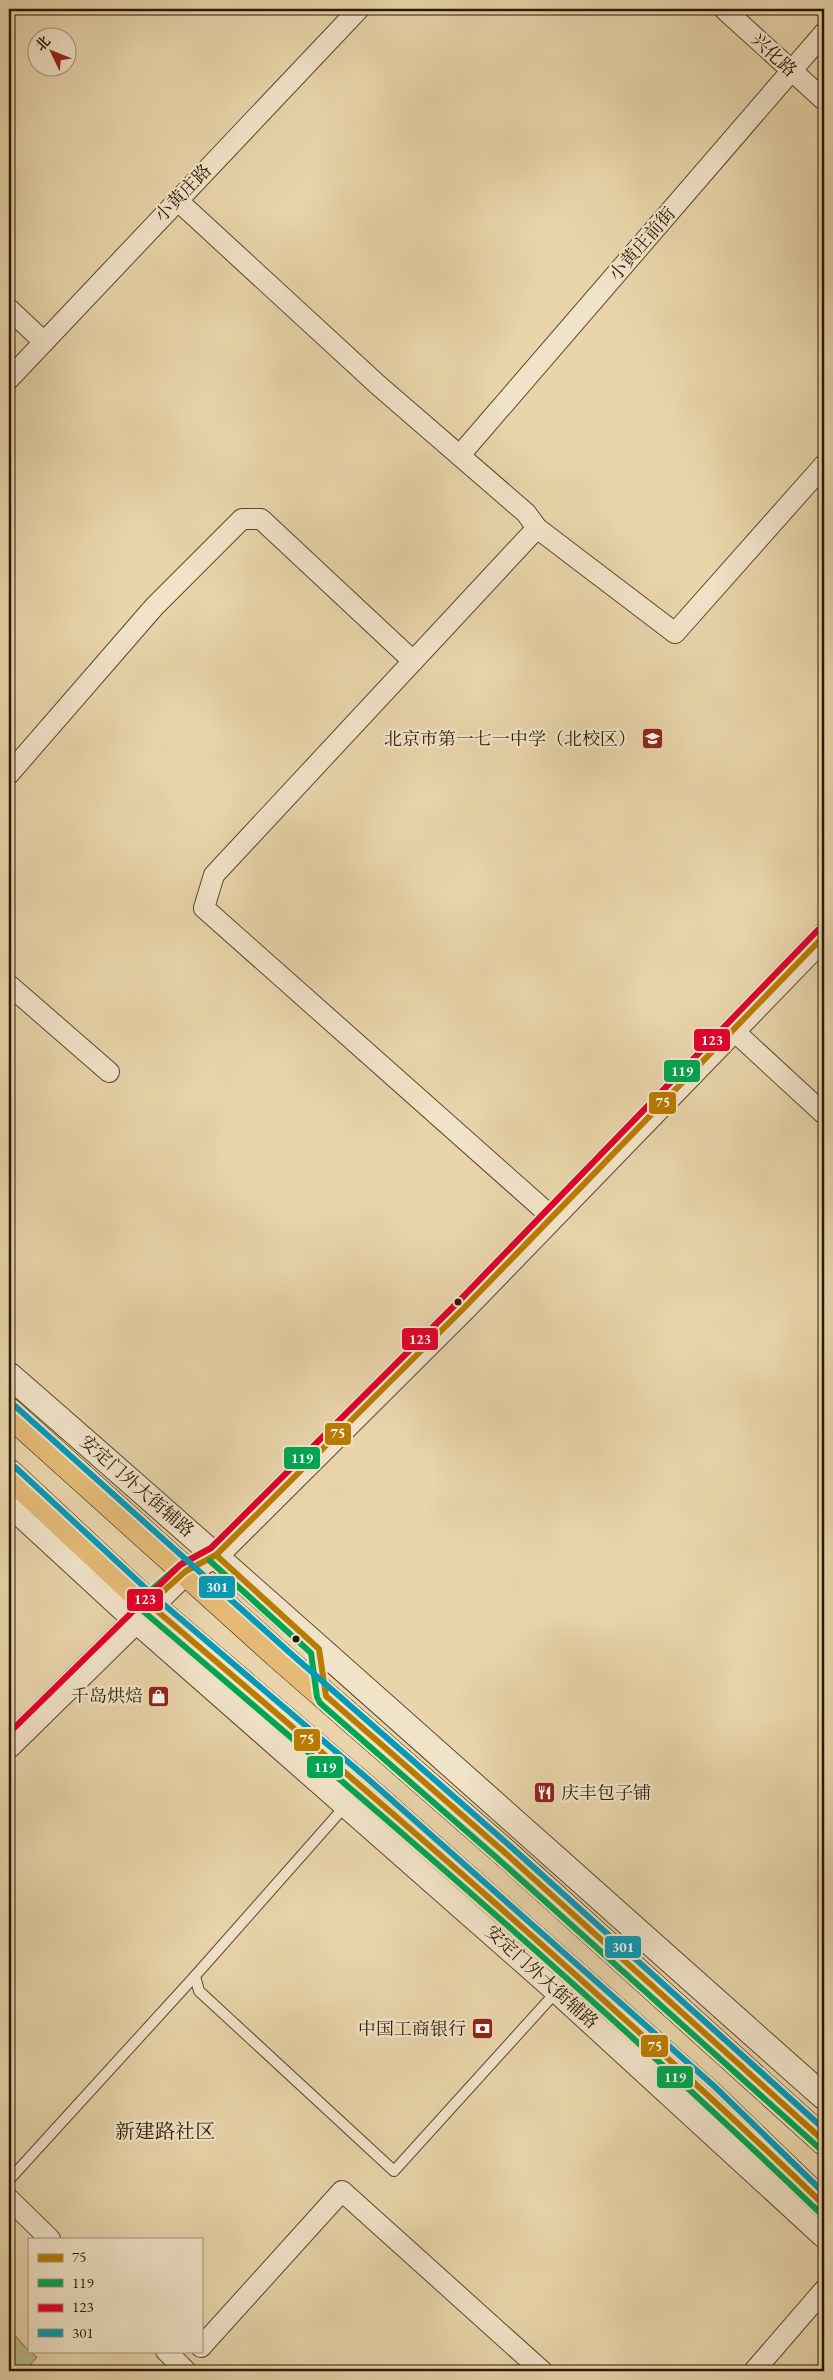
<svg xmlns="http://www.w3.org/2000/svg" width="833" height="2380" font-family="'EB Garamond','Noto Serif SC',serif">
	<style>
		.green { fill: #b8bc87; stroke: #706a44 }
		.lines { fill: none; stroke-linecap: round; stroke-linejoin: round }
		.service-casing { stroke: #59482c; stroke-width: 12 }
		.minor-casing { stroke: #59482c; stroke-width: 22 }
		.tertiary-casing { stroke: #59482c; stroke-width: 27 }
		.primary-casing { stroke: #291902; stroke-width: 29 }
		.service { stroke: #f1e3c8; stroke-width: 10 }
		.minor { stroke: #f1e3c8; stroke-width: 20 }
		.tertiary { stroke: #f1e3c8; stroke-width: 25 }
		.primary { stroke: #e4ba76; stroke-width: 28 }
		.bus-1-casing { stroke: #f1e3c8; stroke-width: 10 }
		.bus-2-casing { stroke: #f1e3c8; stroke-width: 10 }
		.bus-3-casing { stroke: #f1e3c8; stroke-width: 10 }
		.bus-4-casing { stroke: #f1e3c8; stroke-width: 10 }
		.bus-1 { stroke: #b97c01; stroke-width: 6 }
		.bus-2 { stroke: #00a651; stroke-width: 6 }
		.bus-3 { stroke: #e4002b; stroke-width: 6 }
		.bus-4 { stroke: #049bba; stroke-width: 6 }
		.bus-dot { fill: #291902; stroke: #f1e3c8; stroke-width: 2 }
		.labels { text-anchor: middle; stroke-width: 4.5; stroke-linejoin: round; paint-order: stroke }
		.street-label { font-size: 18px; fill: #291902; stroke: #f1e3c8 }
		.poi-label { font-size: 18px; fill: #291902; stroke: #f1e3c8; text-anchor: end }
		.quarter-label { font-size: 20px; fill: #291902; stroke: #f1e3c8 }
		.line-badge { stroke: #f1e3c8; stroke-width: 2 }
		.badge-label { font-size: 14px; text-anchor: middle; font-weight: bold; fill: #fff }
	</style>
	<rect width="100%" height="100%" fill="#e9d4ab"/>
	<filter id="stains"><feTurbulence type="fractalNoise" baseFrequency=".004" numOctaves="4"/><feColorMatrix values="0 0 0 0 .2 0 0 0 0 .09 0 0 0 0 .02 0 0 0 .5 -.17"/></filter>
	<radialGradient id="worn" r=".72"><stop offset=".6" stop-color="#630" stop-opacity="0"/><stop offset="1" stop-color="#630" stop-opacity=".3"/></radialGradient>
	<path class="green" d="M9,2329L29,2351L37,2357L25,2371H9Z"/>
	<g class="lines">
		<defs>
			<g id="service">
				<path d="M347,1804L195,1976L199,1991L394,2171L557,1991"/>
				<path d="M9,2180L195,1976"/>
			</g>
			<g id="minor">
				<path d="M724,9L824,100"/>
				<path d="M177,200L378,385L526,513L537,528L675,633L824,465"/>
				<path d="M9,309L44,342"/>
				<path d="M9,379L359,9"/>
				<path d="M460,455L824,33"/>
				<path d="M537,528L214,875L204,908L552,1217"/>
				<path d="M9,774L154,607L242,519H261L413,661"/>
				<path d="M9,985L109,1072"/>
				<path d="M733,1030L824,1114"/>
				<path d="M9,2199L50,2239"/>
				<path d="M201,2347L342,2191L542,2371"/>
				<path d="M166,2351L186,2371"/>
				<path d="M754,2371L824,2290"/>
			</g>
			<g id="tertiary">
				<path d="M9,1375C283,1613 552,1856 824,2097"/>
				<path d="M9,1503L135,1619L558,1991L824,2235"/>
				<path d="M9,1745L186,1571L216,1555L465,1307L824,936"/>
			</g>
			<g id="primary">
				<path d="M9,1412L283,1659L503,1851L824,2141"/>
				<path d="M9,1473L149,1604L362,1786L708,2093L824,2205"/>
			</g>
		</defs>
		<use href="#service" class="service-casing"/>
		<use href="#minor" class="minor-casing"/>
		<use href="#tertiary" class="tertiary-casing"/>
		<use href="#primary" class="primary-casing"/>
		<use href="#service" class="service"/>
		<use href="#minor" class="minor"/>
		<use href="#tertiary" class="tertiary"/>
		<use href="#primary" class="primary"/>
		<defs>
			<g id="bus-1">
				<path d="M824,936L465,1307L216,1555L186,1571L149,1604C378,1800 607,1996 824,2205"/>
				<path d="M216,1555L319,1649L326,1696L503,1851L824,2141"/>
			</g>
			<g id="bus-2">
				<path d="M818,930L459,1301L211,1548L181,1564L143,1597L140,1604L143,1611C372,1806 601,2002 818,2211"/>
				<path d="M210,1561L311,1653L317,1697L320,1703L497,1858L818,2147"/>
			</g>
			<path id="bus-3" d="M9,1733L180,1565L211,1548L459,1301L818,930"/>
			<g id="bus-4">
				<path d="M15,1406L289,1652L509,1845L824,2129"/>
				<path d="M15,1467L155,1597L368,1779L714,2086L824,2193"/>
			</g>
		</defs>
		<use href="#bus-1" class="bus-1-casing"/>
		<use href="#bus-2" class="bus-2-casing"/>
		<use href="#bus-3" class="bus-3-casing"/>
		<use href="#bus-4" class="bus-4-casing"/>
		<use href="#bus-1" class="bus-1"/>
		<use href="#bus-2" class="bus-2"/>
		<use href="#bus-3" class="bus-3"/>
		<use href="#bus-4" class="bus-4"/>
	</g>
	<defs>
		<symbol id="school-square" viewBox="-11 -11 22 22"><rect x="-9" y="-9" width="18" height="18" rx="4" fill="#8f2418" stroke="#f1e3c8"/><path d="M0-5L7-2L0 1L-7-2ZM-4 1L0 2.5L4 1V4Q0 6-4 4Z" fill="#fff"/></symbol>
		<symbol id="shop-square" viewBox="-11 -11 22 22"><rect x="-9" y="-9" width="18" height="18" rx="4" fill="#8f2418" stroke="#f1e3c8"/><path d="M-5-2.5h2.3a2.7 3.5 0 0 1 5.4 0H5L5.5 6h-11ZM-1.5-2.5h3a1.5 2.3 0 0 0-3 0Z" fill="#fff"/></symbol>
		<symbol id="restaurant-square" viewBox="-11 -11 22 22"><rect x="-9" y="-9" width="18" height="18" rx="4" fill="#8f2418" stroke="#f1e3c8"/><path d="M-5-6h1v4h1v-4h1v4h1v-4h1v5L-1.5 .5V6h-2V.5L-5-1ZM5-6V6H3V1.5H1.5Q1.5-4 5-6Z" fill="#fff"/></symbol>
		<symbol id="bank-square" viewBox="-11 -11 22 22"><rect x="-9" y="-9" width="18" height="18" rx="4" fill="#8f2418" stroke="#f1e3c8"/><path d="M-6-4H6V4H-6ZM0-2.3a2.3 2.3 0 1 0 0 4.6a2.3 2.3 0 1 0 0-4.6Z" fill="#fff"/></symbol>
	</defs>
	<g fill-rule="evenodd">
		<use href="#school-square" x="640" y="726" width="25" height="25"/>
		<use href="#shop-square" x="146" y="1684" width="25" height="25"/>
		<use href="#restaurant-square" x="532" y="1780" width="25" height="25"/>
		<use href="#bank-square" x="470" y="2016" width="25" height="25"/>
	</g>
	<g class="bus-dot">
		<circle cx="458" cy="1302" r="4.5"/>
		<circle cx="296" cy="1639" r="4.5"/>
	</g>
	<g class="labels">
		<g class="street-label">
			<text transform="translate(774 55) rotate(43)" y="6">兴化路</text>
			<text transform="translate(183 193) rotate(-46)" y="6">小黄庄路</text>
			<text transform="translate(642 244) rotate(-49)" y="6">小黄庄前街</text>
			<text transform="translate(137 1486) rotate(41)" y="6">安定门外大街辅路</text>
			<text transform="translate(542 1977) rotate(42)" y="6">安定门外大街辅路</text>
		</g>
		<g class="poi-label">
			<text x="636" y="745">北京市第一七一中学（北校区）</text>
			<text x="143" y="1702">千岛烘焙</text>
			<text x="561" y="1799" text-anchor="start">庆丰包子铺</text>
			<text x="466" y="2035">中国工商银行</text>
		</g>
		<g class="quarter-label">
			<text x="165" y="2138">新建路社区</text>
		</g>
	</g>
	<g class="line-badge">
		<rect x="693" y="1028" width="38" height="24" rx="5" fill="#e4002b"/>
		<rect x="663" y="1059" width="38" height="24" rx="5" fill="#00a651"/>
		<rect x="648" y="1091" width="29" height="24" rx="5" fill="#b97c01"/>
		<rect x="401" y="1327" width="38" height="24" rx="5" fill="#e4002b"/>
		<rect x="324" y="1422" width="28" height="24" rx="5" fill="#b97c01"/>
		<rect x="283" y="1446" width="38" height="24" rx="5" fill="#00a651"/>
		<rect x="198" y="1575" width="38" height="24" rx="5" fill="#049bba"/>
		<rect x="126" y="1588" width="38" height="24" rx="5" fill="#e4002b"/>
		<rect x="293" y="1728" width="28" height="24" rx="5" fill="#b97c01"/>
		<rect x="306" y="1755" width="38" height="24" rx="5" fill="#00a651"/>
		<rect x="604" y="1935" width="38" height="24" rx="5" fill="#049bba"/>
		<rect x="640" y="2034" width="29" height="24" rx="5" fill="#b97c01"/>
		<rect x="656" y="2065" width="38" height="24" rx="5" fill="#00a651"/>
	</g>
	<g class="badge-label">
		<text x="712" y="1045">123</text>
		<text x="682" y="1076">119</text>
		<text x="663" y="1107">75</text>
		<text x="420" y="1344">123</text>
		<text x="338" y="1438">75</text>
		<text x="302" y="1463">119</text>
		<text x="217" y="1592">301</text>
		<text x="145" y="1604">123</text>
		<text x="307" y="1744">75</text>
		<text x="325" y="1772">119</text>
		<text x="623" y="1952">301</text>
		<text x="655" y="2051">75</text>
		<text x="675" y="2082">119</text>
	</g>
	<rect width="833" height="2380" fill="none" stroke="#e9d4ab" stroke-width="30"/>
	<rect x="10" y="10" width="813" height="2360" fill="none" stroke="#291902" stroke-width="2.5"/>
	<rect x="15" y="15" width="803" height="2350" fill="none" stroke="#291902"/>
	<rect x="28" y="2238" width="175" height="115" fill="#f1e3c8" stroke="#a19279"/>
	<rect x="38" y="2254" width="25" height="8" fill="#b97c01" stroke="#a19279"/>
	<text x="72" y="2262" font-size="15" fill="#291902">75</text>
	<rect x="38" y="2279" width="25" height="8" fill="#00a651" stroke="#a19279"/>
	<text x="72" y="2288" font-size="15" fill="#291902">119</text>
	<rect x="38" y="2304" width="25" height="8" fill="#e4002b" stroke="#a19279"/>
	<text x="72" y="2312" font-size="15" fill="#291902">123</text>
	<rect x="38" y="2329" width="25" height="8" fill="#049bba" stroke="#a19279"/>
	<text x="72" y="2338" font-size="15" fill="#291902">301</text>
	<g transform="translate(52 52) rotate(313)"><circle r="24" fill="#f1e3c8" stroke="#a19279"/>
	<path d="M0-4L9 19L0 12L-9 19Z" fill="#8f2418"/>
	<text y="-8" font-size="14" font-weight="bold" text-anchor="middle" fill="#291902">北</text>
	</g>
	<rect width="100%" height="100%" filter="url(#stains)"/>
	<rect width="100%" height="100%" fill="url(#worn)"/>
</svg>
